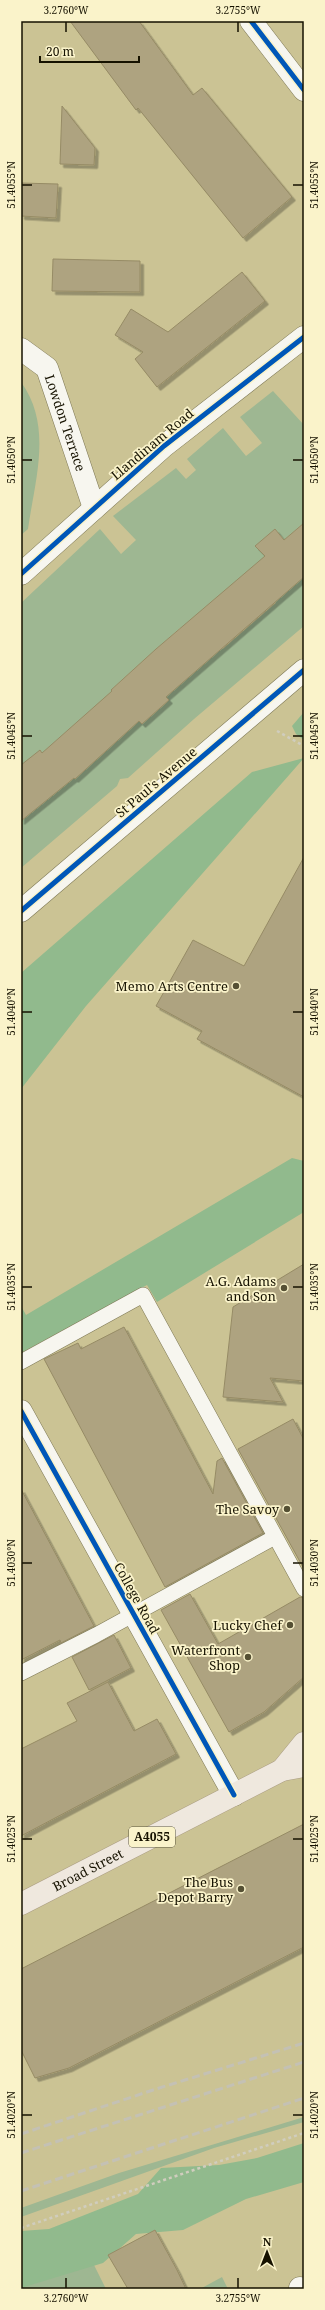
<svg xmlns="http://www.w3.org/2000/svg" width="325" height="2310" font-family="'Noto Serif',serif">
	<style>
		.green { fill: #9eb792; fill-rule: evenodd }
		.forest { fill: #91ba8d }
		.building { fill: #aea380; stroke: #968b65; filter: url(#shadow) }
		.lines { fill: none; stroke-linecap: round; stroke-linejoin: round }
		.service-casing { stroke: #7e7855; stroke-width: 16 }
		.minor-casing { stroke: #7e7855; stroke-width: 23 }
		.tertiary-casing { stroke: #7e7855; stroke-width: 23 }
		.primary-casing { stroke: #aa9c82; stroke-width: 23 }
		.path { stroke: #d0cdbe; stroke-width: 2.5; stroke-dasharray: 3 3; stroke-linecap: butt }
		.service { stroke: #f7f6ef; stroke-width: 15 }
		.minor { stroke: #f7f6ef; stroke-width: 22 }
		.tertiary { stroke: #f7f6ef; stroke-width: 22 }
		.primary { stroke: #efe8de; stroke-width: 22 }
		.rail { stroke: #c4c1b4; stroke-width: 3; stroke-dasharray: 8 4; stroke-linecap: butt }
		.cycleway-casing { stroke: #faf3ca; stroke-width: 8 }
		.cycleway { stroke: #0057b8; stroke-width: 5 }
		.ticks { fill: none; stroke: #161200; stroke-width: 1.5 }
		.poi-dot { fill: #555034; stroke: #faf3ca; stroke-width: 1.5 }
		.labels { text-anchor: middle; stroke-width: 3.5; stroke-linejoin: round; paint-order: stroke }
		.shield { fill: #faf3ca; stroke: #5a563d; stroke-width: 1 }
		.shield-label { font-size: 12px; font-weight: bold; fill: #161200 }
		.street-label { font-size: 13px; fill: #161200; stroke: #faf3ca }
		.poi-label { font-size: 13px; fill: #161200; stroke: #faf3ca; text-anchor: end }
		.neatline { fill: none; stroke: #161200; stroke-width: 1.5 }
		.ticks-label { font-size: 10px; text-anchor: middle; fill: #161200 }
	</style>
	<defs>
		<filter id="shadow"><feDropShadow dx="3.5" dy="3.5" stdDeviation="0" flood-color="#0004"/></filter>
	</defs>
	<rect width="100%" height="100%" fill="#cbc394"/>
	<g class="green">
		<path d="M21,382C53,426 35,479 28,529L21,535Z"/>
		<path d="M273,391L304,425V523L284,540L275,529L256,546L265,556L304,577V626L194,719L128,778L120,779L117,786L21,868V825L23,823L21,820V603L100,529L121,554L136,540L113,516L176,468L186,479L196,470L187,459L223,428L246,456L262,443L240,417ZM248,571L276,603L223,649L194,619ZM180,628L208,660L162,691L169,700L142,724L111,690ZM105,698L131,728L75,779L48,748Z"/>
		<path d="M304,2117V2122L214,2148L21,2217V2208L119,2173Z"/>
		<path d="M86,2249L106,2289H21V2270Z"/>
		<path d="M222,2277L228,2289H200Z"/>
	</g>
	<g class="forest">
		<path d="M304,712V740L296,734L292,726Z"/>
		<path d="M304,758L86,1006L21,1089V973L252,772Z"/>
		<path d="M292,1158L304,1161V1212L157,1302L147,1285L21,1353V1306L26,1315Z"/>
		<path d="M304,2143V2182L246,2199L183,2230L136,2234L103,2263L21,2288V2231L49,2229L138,2194L161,2168L219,2165L257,2158Z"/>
	</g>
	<g class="building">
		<path d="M70,21H139L193,95L202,88L292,197L243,238L138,108L136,110Z"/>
		<path d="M62,106L95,148L94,165L60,164Z"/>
		<path d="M21,183L58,184L56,218L21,216Z"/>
		<path d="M53,259L140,261V292L52,291Z"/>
		<path d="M242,272L265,301L157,387L135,359L143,352L115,335L131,309L168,332Z"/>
		<path d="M304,523V577L166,697L169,700L142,724L139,721L75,779L74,778L21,821V765L40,750L42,753L112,691L111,690L156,649L265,556L255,546L275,529L284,540Z"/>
		<path d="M304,857V1097L197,1039L202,1031L156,1006L193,940L244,966Z"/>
		<path d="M304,1264V1381L270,1378L283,1402L223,1397L233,1307Z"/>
		<path d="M124,1327L213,1494L217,1461L222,1458L263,1533L165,1587L44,1359L78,1343L81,1349Z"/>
		<path d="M293,1419L304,1440V1569L238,1449Z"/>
		<path d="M21,1489L94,1626L61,1643L60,1640L21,1660Z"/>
		<path d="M190,1594L218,1644L300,1597L304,1598V1677L264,1712L229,1732L161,1610Z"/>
		<path d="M114,1635L131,1668L89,1690L72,1657Z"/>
		<path d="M108,1682L134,1731L157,1719L176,1754L21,1836V1749L77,1721L67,1703Z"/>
		<path d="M304,1824V1947L69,2068L35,2078L21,2050V1969Z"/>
		<path d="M155,2230L177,2270L186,2289H128L108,2255Z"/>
	</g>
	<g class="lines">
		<defs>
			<g id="service">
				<path d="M21,1362L143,1295L304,1589"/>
				<path d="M21,1673L96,1635L275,1537"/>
			</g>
			<g id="minor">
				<path id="s1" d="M21,349L47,368L94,508"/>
				<path d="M21,574L164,446L304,337"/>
				<path d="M21,911L304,670"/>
				<path d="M21,1411L234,1795"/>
				<path d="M300,2288L301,2289"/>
			</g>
			<path id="tertiary" d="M251,21L304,90"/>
			<g id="primary">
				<path d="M282,1770L304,1743"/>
				<path id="s2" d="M21,1904L282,1770L304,1766"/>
			</g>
		</defs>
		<use href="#service" class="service-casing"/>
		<use href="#minor" class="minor-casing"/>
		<use href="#tertiary" class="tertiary-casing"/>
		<use href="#primary" class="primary-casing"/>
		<g class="path">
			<path d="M277,731L304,746"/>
			<path d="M21,2228L304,2133"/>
		</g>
		<use href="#service" class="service"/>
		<use href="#minor" class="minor"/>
		<use href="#tertiary" class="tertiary"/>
		<use href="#primary" class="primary"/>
		<g class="rail">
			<path d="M21,2134L153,2090L304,2043"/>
			<path d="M21,2153L304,2062"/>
			<path d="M21,2191L304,2098"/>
		</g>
		<defs>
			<g id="cycleway">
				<path d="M251,21L304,90"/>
				<path d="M21,574L164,446L304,337"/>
				<path d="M21,911L304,670"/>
				<path d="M21,1411L234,1795"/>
			</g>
		</defs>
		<use href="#cycleway" class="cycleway-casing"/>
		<use href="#cycleway" class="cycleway"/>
	</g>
	<path class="ticks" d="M66,22V32M238,22V32M22,185H32M293,185H303M22,460H32M293,460H303M22,736H32M293,736H303M22,1012H32M293,1012H303M22,1287H32M293,1287H303M22,1563H32M293,1563H303M22,1839H32M293,1839H303M22,2115H32M293,2115H303M66,2278V2288M238,2278V2288"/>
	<g class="poi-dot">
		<circle cx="236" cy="986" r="4"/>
		<circle cx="284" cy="1288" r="4"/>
		<circle cx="287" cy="1509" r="4"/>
		<circle cx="290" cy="1625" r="4"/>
		<circle cx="248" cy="1657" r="4"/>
		<circle cx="241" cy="1889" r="4"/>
	</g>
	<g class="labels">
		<rect class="shield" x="129" y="1827" width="46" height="20" rx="3"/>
		<g class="shield-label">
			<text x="152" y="1841">A4055</text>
		</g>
		<g class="street-label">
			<text dy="5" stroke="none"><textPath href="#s1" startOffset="90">Lowdon Terrace</textPath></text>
			<text transform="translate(152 444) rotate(-40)" y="5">Llandinam Road</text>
			<text transform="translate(156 782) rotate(-40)" y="5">St Paul's Avenue</text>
			<text transform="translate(137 1598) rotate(61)" y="5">College Road</text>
			<text dy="5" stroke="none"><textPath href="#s2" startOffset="75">Broad Street</textPath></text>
		</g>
		<g class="poi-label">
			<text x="228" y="991">Memo Arts Centre</text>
			<text x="276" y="1286">A.G. Adams<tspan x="276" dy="15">and Son</tspan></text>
			<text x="279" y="1514">The Savoy</text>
			<text x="282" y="1630">Lucky Chef</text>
			<text x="240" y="1655">Waterfront<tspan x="240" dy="15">Shop</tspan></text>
			<text x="233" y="1887">The Bus<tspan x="233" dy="15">Depot Barry</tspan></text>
		</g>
	</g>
	<rect width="325" height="2310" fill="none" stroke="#faf3ca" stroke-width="44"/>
	<g transform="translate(267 2252)" stroke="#faf3ca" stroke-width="3" paint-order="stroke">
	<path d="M0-3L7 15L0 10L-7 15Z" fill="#161200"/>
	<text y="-6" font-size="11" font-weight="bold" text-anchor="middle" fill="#161200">N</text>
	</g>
	<path d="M40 56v6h99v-6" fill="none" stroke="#161200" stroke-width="2"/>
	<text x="46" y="56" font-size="12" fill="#161200" stroke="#faf3ca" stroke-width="3" paint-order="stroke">20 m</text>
	<rect x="22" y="22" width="281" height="2266" class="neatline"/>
	<g class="ticks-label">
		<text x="66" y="14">3.2760°W</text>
		<text x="238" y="14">3.2755°W</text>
		<text transform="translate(11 185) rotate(-90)" y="4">51.4055°N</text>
		<text transform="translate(314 185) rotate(-90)" y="4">51.4055°N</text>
		<text transform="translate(11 460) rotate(-90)" y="4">51.4050°N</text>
		<text transform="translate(314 460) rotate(-90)" y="4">51.4050°N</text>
		<text transform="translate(11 736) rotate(-90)" y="4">51.4045°N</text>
		<text transform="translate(314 736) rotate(-90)" y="4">51.4045°N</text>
		<text transform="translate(11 1012) rotate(-90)" y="4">51.4040°N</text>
		<text transform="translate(314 1012) rotate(-90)" y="4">51.4040°N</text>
		<text transform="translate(11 1287) rotate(-90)" y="4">51.4035°N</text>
		<text transform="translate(314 1287) rotate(-90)" y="4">51.4035°N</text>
		<text transform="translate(11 1563) rotate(-90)" y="4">51.4030°N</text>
		<text transform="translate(314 1563) rotate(-90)" y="4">51.4030°N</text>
		<text transform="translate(11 1839) rotate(-90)" y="4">51.4025°N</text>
		<text transform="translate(314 1839) rotate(-90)" y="4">51.4025°N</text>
		<text transform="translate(11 2115) rotate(-90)" y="4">51.4020°N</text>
		<text transform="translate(314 2115) rotate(-90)" y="4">51.4020°N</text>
		<text x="66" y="2302">3.2760°W</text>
		<text x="238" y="2302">3.2755°W</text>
	</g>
</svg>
